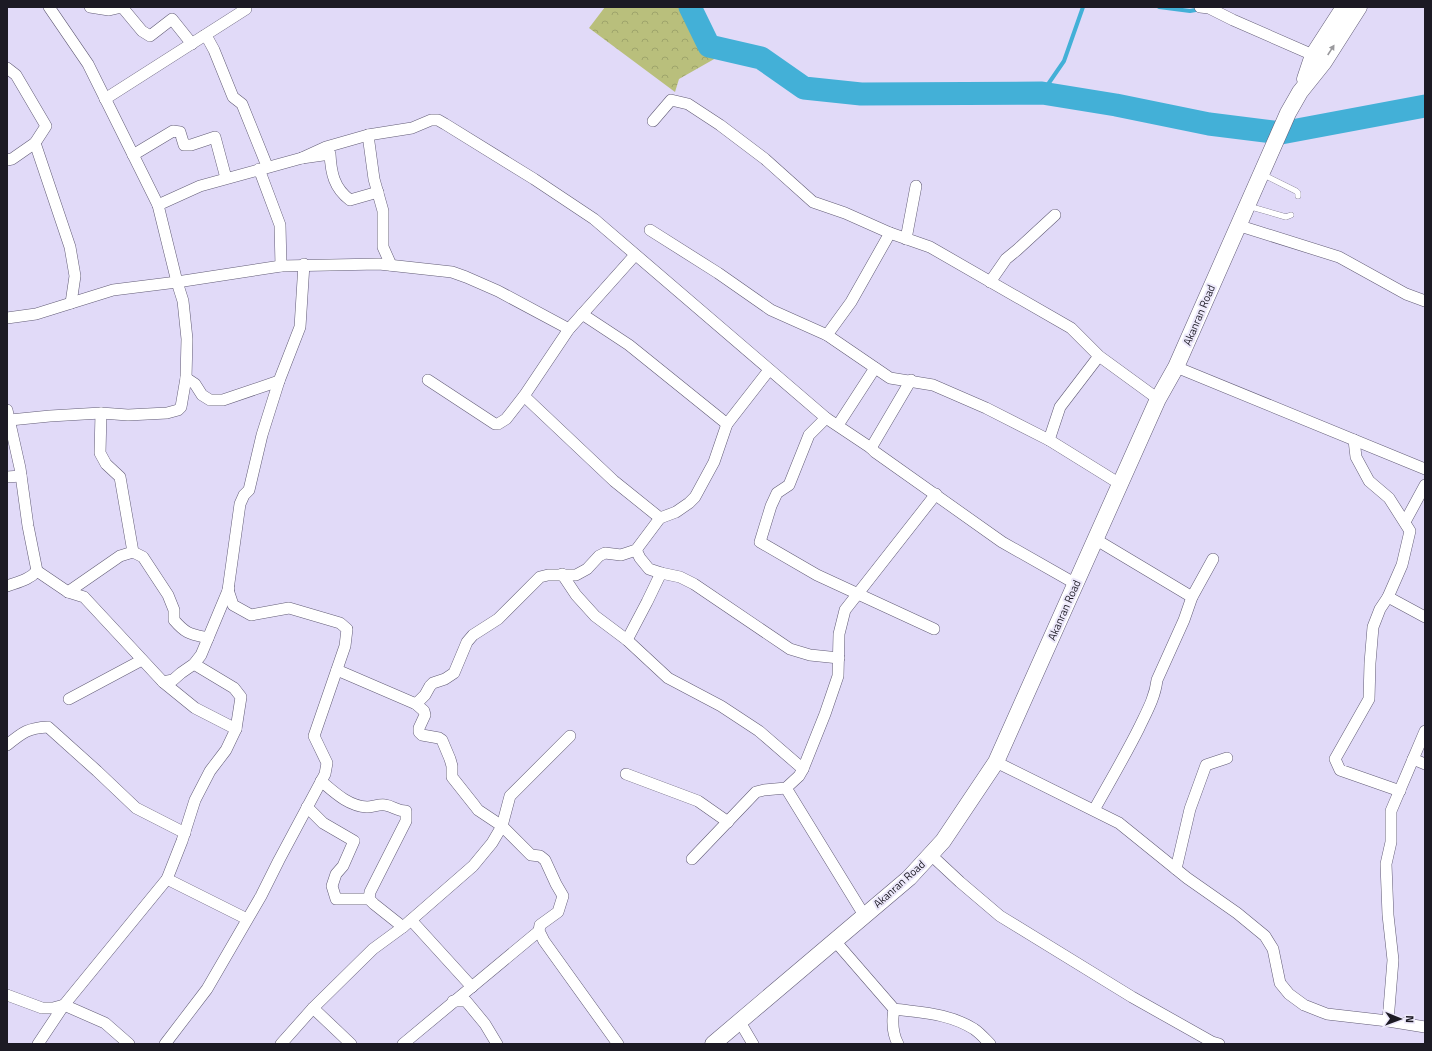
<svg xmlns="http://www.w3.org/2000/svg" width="1432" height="1051" font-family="'Titillium Web',sans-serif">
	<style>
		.forest { fill: url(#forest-crowns) }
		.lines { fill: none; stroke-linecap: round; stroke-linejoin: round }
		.stream { stroke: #43b0d7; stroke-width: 4 }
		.river { stroke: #43b0d7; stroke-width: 23 }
		.service-casing { stroke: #625c76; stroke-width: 6 }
		.minor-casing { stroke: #625c76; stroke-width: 12 }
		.secondary-casing { stroke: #625c76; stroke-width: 17 }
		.service { stroke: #fff; stroke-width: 5.5 }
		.minor { stroke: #fff; stroke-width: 11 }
		.secondary { stroke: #fff; stroke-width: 16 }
		.oneway { fill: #99989c }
		.labels { text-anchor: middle; stroke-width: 4; stroke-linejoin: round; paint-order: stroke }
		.street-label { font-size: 11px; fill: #1c1a24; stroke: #ede9fb }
	</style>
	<defs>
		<pattern id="forest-crowns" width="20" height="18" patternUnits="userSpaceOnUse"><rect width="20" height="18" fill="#b9bf7c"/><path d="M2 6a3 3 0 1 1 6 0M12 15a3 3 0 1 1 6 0" fill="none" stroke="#9ea46b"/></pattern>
	</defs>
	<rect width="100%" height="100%" fill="#e1daf8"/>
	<path class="forest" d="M605,7H688L716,58L679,79L675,92L589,28Z"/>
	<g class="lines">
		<g class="stream">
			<path d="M1159,7L1190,11L1201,9"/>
			<path d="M1042,93L1064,61L1083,7"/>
		</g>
		<path class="river" d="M690,7L709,46L761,58L804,88L861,94L1042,93L1116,105L1209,124L1281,133L1425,106"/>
		<defs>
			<g id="service">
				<path d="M1262,174L1296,191L1298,193V196"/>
				<path d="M1248,206L1286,217L1291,215"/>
			</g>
			<g id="minor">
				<path d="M90,7L109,10L122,7L142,31L150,36L172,19L192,44"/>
				<path d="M1200,7L1209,8L1233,20L1313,55"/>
				<path d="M204,36L208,39L214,50L233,97L242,104L267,166"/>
				<path d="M7,68L16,75L46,126L35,143L12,159L7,160"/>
				<path d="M105,99L246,9"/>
				<path d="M653,121L671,100L688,104L720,125L765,159L813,202L845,213L890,233L930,247L1071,328L1099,356L1158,399"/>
				<path d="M368,135L374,179L383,211V247L391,265"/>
				<path d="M35,143L70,247L75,276L71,303"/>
				<path d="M133,155L173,131L180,132L184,145H191L215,137L226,178"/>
				<path d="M302,158L326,147L368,135L412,128L431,120H438L445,124L534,179L594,219L826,418L871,448L875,452L1002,542L1076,584"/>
				<path d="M259,169L280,225L281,266"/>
				<path d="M158,205L200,186L302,158L330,154C331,173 334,188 350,200L378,192"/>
				<path d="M1237,225L1339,257L1406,294L1425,301"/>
				<path d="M650,230L718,273L771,310L827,335L890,378L933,385L986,408L1049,440L1120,484"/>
				<path d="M906,239L916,186"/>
				<path d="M990,282L1006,259L1017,250L1055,215"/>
				<path d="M582,314L629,345L727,424"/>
				<path d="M7,318L36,314L113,290L177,282L281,266L379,264L452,272L466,277L498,291L569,329"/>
				<path d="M827,335L851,302L890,233"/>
				<path d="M1176,367L1425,469"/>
				<path d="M186,378L195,384L202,395L210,400H223L279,381"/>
				<path d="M428,380L495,424H498L506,419L524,396L569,329L635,255"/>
				<path d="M524,396L614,481L660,518"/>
				<path d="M7,410L20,468L28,526L37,571L68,592L84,597L163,682L195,708L236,729"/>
				<path d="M101,413L100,453L106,464L120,477L133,552"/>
				<path d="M826,418L809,435L789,485L777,493L771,506L760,542L817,575L934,629"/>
				<path d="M10,420L50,416L101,413L128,415L167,413L178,410L181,407L186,378L187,339L183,301L177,282L158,205L88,64L49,7"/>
				<path d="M838,425L875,368"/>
				<path d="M1049,440L1060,407L1099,356"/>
				<path d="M1354,440L1356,457L1369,481L1389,498L1410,531L1402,565L1388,597L1380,609L1373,627L1370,663L1369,699L1335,759L1340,770L1400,791"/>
				<path d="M871,448L911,380"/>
				<path d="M7,477L21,476"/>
				<path d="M1405,522L1425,485"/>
				<path d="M1095,539L1192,597"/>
				<path d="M636,550L640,558L649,569L661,573L680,577L694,584L790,649L810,655L839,658"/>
				<path d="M562,574L576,595L595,616L627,640L668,678L721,706L759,731L803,769"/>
				<path d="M7,586C18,582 29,580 37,571"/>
				<path d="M68,592L120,556L133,552L143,557L168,595L174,610V620C186,634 190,634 208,638"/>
				<path d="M1388,597L1425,617"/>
				<path d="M627,640L647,602L661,573"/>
				<path d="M337,670L416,704L424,711L425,715L419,728V732L422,735L439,738L442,740L450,759L452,766V777L475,806L478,810L502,826L531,855L540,856L545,860L556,884L563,896L558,912L540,925L539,931L544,941L618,1044"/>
				<path d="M163,682L173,680L181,673L194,664L201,655L229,588"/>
				<path d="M69,699L142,660"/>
				<path d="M416,704L425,695L430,686L433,683L445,679L454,673L467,642L473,635L498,619L540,577L548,575H576L587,569L599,556L605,553L621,555L636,550L660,518L676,512L689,503L695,497L714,462L727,424L769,370"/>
				<path d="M7,745C23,732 28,728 48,727L97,771L136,808L185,833"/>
				<path d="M1413,759L1425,764"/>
				<path d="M996,762L1119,823L1187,878L1237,913L1265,936L1273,949L1280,983L1289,994L1304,1005L1327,1014L1388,1021L1425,1027"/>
				<path d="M626,774L698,801L728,822"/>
				<path d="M321,781C334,792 348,806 367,807C373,807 379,804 385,805C393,806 397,811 406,811V821L370,892L369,899"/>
				<path d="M786,788L864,915"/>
				<path d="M307,807L323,823L354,841L343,866L336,874L332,886L336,899H369L374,904L403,927"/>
				<path d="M1094,810C1109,783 1125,756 1139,728C1146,713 1155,698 1157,680L1184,620L1192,597L1213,559"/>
				<path d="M931,855L960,882L1000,916L1132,997L1212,1042L1219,1044"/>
				<path d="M692,859L756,792L764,790L786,788L799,776L803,769L825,714L838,676L839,634L845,610L936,494"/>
				<path d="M1176,869L1190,809L1206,765L1227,758"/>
				<path d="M167,879L247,919"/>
				<path d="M411,920L472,987"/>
				<path d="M835,941L894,1009C923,1013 948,1013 974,1029C980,1033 985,1039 990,1044"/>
				<path d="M7,995L42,1008H53L64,1005L105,1023L129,1044"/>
				<path d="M453,1001H466L485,1024L497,1044"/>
				<path d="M313,1008L351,1044"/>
				<path d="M894,1009C892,1021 892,1033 898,1044"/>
				<path d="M1388,1021L1393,960L1388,915L1386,864L1391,842V811L1425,731"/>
				<path d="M740,1022L753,1044"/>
				<path d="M38,1044L64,1005L167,879L182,841L195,800L210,771L226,750L236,729L241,697L234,688L194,664"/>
				<path d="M165,1044L207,989L261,896L279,860L325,774L327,763L314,736L345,646L347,629L340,623L289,608L251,615L233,605L228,590L240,504L244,495L249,490L262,435L279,381L300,327L304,264"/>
				<path d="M281,1044L313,1008L373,949L403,927L473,866L492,843L502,826L510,796L570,736"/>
				<path d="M403,1044L539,931"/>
			</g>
			<g id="secondary">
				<path d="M1305,79L1313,55L1344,7"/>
				<path d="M713,1044L909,878L943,841L996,762L1158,399L1176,367L1288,113L1300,92L1324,62L1359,7"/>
			</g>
		</defs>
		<use href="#service" class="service-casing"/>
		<use href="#minor" class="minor-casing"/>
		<use href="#secondary" class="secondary-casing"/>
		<use href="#service" class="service"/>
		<use href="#minor" class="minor"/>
		<use href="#secondary" class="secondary"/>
	</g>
	<defs><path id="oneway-solid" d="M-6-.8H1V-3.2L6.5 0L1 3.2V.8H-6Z"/></defs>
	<use class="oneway" href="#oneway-solid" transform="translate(1331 50) rotate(-57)"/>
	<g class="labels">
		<g class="street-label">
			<text transform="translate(1199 315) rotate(-67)" y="4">Akanran Road</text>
			<text transform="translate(1064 610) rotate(-66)" y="4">Akanran Road</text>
			<text transform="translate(899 884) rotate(-42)" y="4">Akanran Road</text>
		</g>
	</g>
	<rect width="1432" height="1051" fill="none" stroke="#1c1a24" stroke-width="16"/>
	<g transform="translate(1400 1019) rotate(91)" stroke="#ede9fb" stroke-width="3" paint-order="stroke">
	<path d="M0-3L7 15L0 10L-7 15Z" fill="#1c1a24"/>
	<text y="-6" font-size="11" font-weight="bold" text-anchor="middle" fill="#1c1a24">N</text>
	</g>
</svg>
